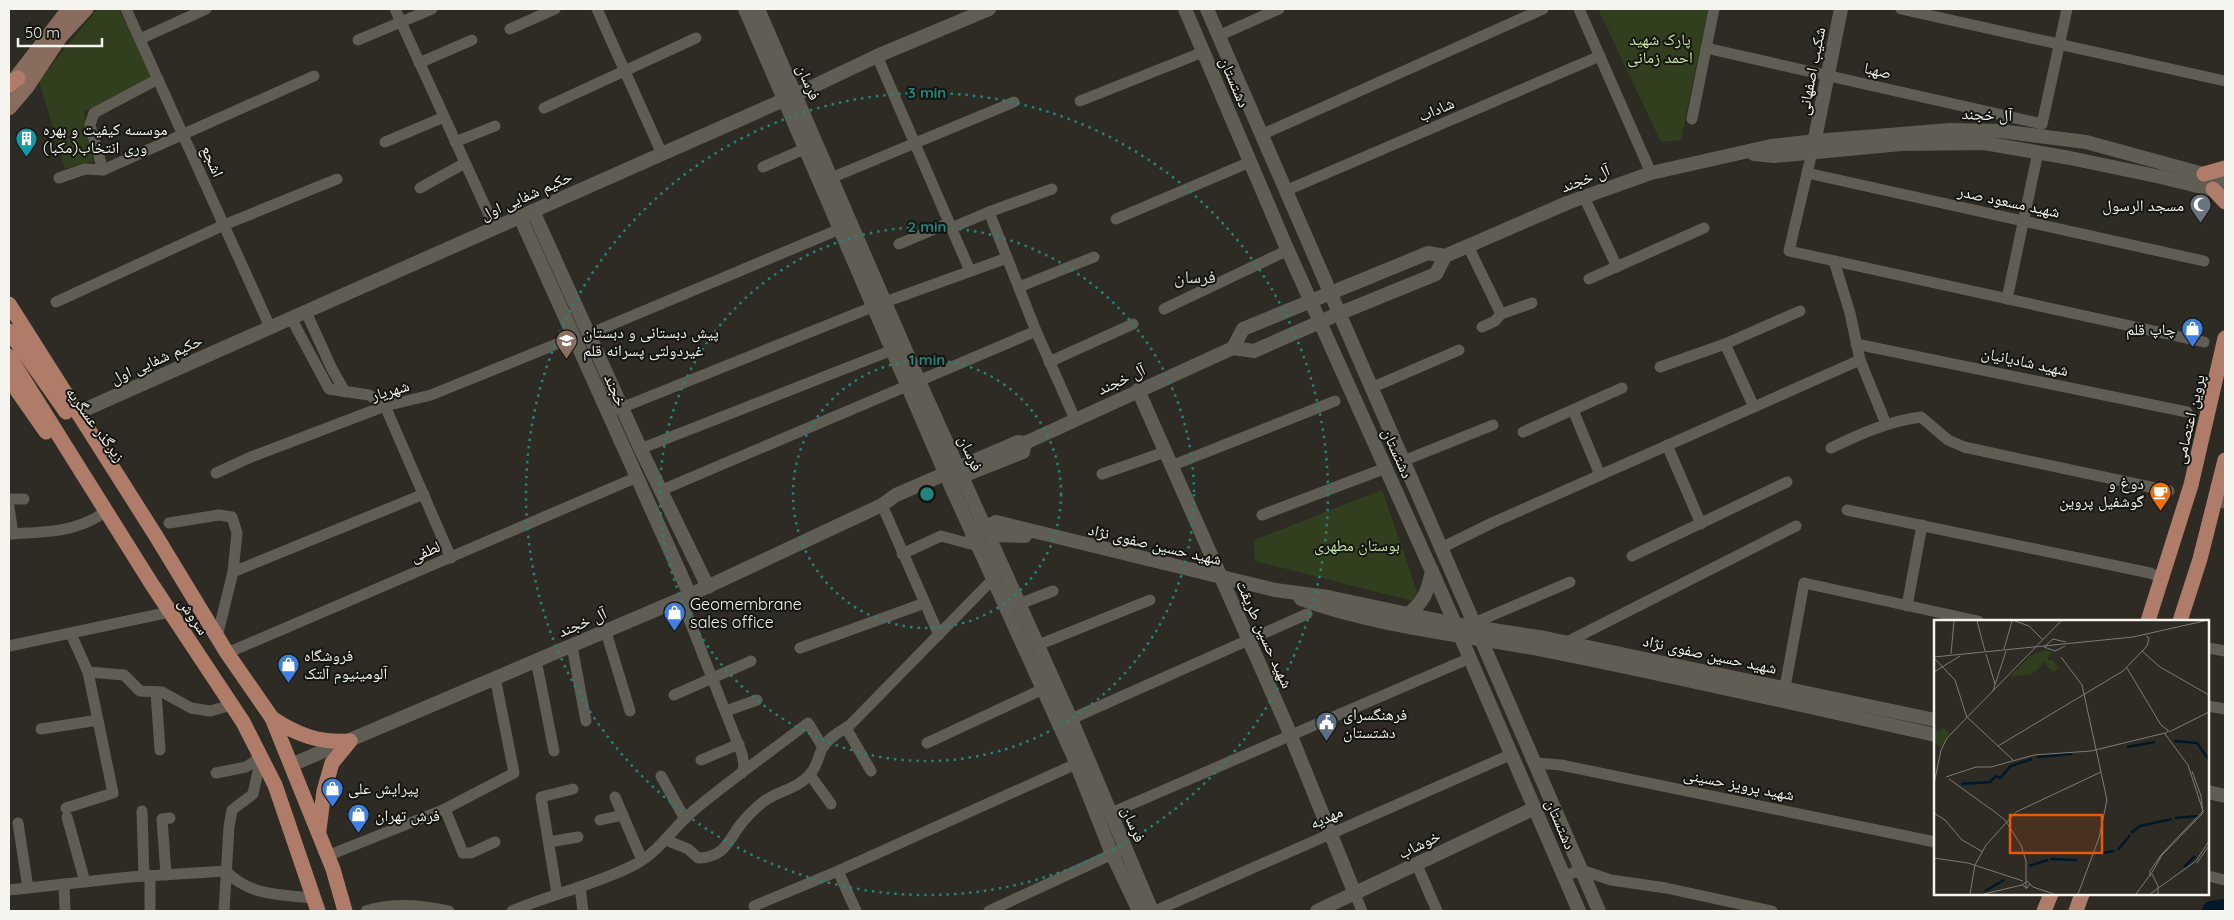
<svg xmlns="http://www.w3.org/2000/svg" width="2234" height="920" font-family="Quicksand,'Noto Naskh Arabic',sans-serif">
	<style>
		.green { fill: #313f1e }
		.lines { fill: none; stroke-linecap: round; stroke-linejoin: round }
		.river { stroke: #01182b; stroke-width: 20 }
		.minor { stroke: #5f5d54; stroke-width: 11 }
		.tertiary { stroke: #5f5d54; stroke-width: 14 }
		.secondary { stroke: #886d5f; stroke-width: 15 }
		.primary { stroke: #b07c6a; stroke-width: 15 }
		.ring { fill: none; stroke: #26837b; stroke-width: 2.5; stroke-dasharray: 2.5 5 }
		.labels { text-anchor: middle; stroke-width: 4; stroke-linejoin: round; paint-order: stroke }
		.park-label { font-size: 16px; fill: #cbe7a7; stroke: #141410 }
		.street-label { font-size: 16px; fill: #f5f4ef; stroke: #141410 }
		.poi-label { font-size: 16px; fill: #f5f4ef; stroke: #141410; text-anchor: start }
		.neighbourhood-label { font-size: 18px; fill: #e3e1d7; stroke: #141410 }
		.inset-river { fill: none; stroke: #01182b; stroke-width: 2.5 }
		.inset-road { fill: none; stroke: #7d7b75; stroke-width: 1 }
		.view { fill: #e8590c; fill-opacity: 0.15; stroke: #e8590c; stroke-width: 2.5 }
		.inset-edge { fill: none; stroke: #f5f4ef; stroke-width: 2.5 }
		.centre { fill: #26837b; stroke: #141410; stroke-width: 2.5 }
		.ring-label { font-size: 15px; text-anchor: middle; font-weight: bold; fill: #26837b; stroke: #141410; stroke-width: 4; stroke-linejoin: round; paint-order: stroke }
	</style>
	<rect width="100%" height="100%" fill="#2d2b23"/>
	<g class="green">
		<path d="M97,9H119L152,77L84,112L93,161L65,169L39,81Z"/>
		<path d="M1598,9H1708L1681,140L1661,142Z"/>
		<path d="M1382,490L1421,603L1255,561L1254,540Z"/>
	</g>
	<g class="lines">
		<path class="river" d="M2212,911L2225,909"/>
		<g class="minor">
			<path d="M126,9L270,327"/>
			<path d="M395,9L495,228"/>
			<path d="M597,9L662,154"/>
			<path d="M1579,9L1651,173"/>
			<path d="M1901,9L2225,81"/>
			<path d="M510,29L555,9"/>
			<path d="M1218,36L1279,9"/>
			<path d="M140,39L206,9"/>
			<path d="M358,40L432,9"/>
			<path d="M1706,48L2042,124L2067,9"/>
			<path d="M877,56L970,271"/>
			<path d="M419,63L472,40"/>
			<path d="M1080,101L1203,52"/>
			<path d="M544,108L696,38"/>
			<path d="M1692,119L1714,9"/>
			<path d="M1261,135L1543,9"/>
			<path d="M385,142L444,117"/>
			<path d="M455,142L495,126"/>
			<path d="M1812,152L1789,251L2204,342"/>
			<path d="M763,167L811,146"/>
			<path d="M103,170L90,125L94,113L158,79"/>
			<path d="M1807,173L2204,261"/>
			<path d="M59,178L85,169L103,170L314,76"/>
			<path d="M831,178L1014,102"/>
			<path d="M420,188L465,163"/>
			<path d="M1285,191L1600,56"/>
			<path d="M1584,197L1617,267"/>
			<path d="M989,212L1052,189"/>
			<path d="M1116,219L1250,162"/>
			<path d="M951,228L989,212L1036,331L1075,419"/>
			<path d="M899,244L949,223"/>
			<path d="M1468,246L1501,314"/>
			<path d="M1834,261L1850,313L1860,360L1886,424"/>
			<path d="M1589,279L1704,228"/>
			<path d="M1019,287L1094,257"/>
			<path d="M2007,299L2038,152"/>
			<path d="M56,302L224,225L337,179"/>
			<path d="M1164,309L1288,250"/>
			<path d="M306,312L332,369L345,392"/>
			<path d="M291,318L329,389L369,395L385,406L451,558"/>
			<path d="M1482,327L1495,321L1501,314L1532,303"/>
			<path d="M589,334L847,226"/>
			<path d="M1725,344L1754,407"/>
			<path d="M1856,344L2187,412"/>
			<path d="M1049,362L1133,324"/>
			<path d="M1660,367L1725,344L1800,311"/>
			<path d="M1371,388L1459,350"/>
			<path d="M616,410L885,302L1007,258"/>
			<path d="M1573,410L1600,475"/>
			<path d="M1523,432L1622,388"/>
			<path d="M1667,445L1701,524"/>
			<path d="M1831,448C1860,434 1889,421 1921,417L1948,440L1964,447L2169,491"/>
			<path d="M640,449L900,347"/>
			<path d="M1403,461L1493,425"/>
			<path d="M1171,466L1335,401"/>
			<path d="M216,473L251,457L385,406L431,395L574,337"/>
			<path d="M1102,474L1165,452"/>
			<path d="M662,490L1036,331"/>
			<path d="M9,499H24"/>
			<path d="M2215,501L2225,503"/>
			<path d="M882,505L939,635"/>
			<path d="M9,507L13,534"/>
			<path d="M1847,510L2150,573L2162,578"/>
			<path d="M1262,515L1386,468"/>
			<path d="M169,523L219,515L232,517L237,533L233,572L217,637"/>
			<path d="M9,534C42,532 74,533 102,514"/>
			<path d="M1441,548L1492,523L1860,360"/>
			<path d="M902,554L941,536L978,546"/>
			<path d="M1632,556L1787,482"/>
			<path d="M233,572L424,494"/>
			<path d="M681,599L742,754L744,766L742,773"/>
			<path d="M1019,604L1053,591"/>
			<path d="M1907,606L1922,525"/>
			<path d="M1474,623L1570,582"/>
			<path d="M606,632L630,711"/>
			<path d="M1567,642L1796,526"/>
			<path d="M1038,645L1150,600"/>
			<path d="M9,646L170,612"/>
			<path d="M572,646L586,721"/>
			<path d="M800,648L925,603"/>
			<path d="M2208,648L2225,651"/>
			<path d="M227,653L635,478"/>
			<path d="M536,660L554,751"/>
			<path d="M88,672L124,675L140,691L162,692L191,708L210,711L232,705"/>
			<path d="M1785,687L1804,583L1978,621"/>
			<path d="M156,692L160,750"/>
			<path d="M674,695L751,661"/>
			<path d="M2208,706L2225,709"/>
			<path d="M726,711L757,700"/>
			<path d="M1071,719L1307,614"/>
			<path d="M846,728L871,771"/>
			<path d="M41,729L98,720"/>
			<path d="M927,743L1043,689"/>
			<path d="M701,760L739,744"/>
			<path d="M1536,763L1561,765L1935,842"/>
			<path d="M216,773L246,767L261,757"/>
			<path d="M810,775L831,804"/>
			<path d="M661,776L685,819"/>
			<path d="M615,797L642,860"/>
			<path d="M66,808L113,793L88,672L71,634"/>
			<path d="M445,809L463,853H471L495,842"/>
			<path d="M142,811L144,876"/>
			<path d="M1111,813L1470,658"/>
			<path d="M67,817L85,882"/>
			<path d="M600,820L623,815"/>
			<path d="M18,823L28,888"/>
			<path d="M666,840L688,849L698,858C728,858 729,835 747,817C754,810 762,801 771,797C783,790 801,786 810,774C818,766 818,755 823,747C829,737 841,731 850,725L993,579L1000,576"/>
			<path d="M549,842L578,837"/>
			<path d="M327,856L445,809L514,773L495,677"/>
			<path d="M1417,865L1437,911"/>
			<path d="M226,871C249,896 282,895 314,898"/>
			<path d="M838,871L856,911"/>
			<path d="M166,875L162,819L170,818"/>
			<path d="M150,876V911"/>
			<path d="M1564,876L1581,870L1611,880L1666,888L1772,911"/>
			<path d="M2208,876L2225,880"/>
			<path d="M64,884L65,911"/>
			<path d="M580,887L583,911"/>
			<path d="M9,890L130,877L226,871"/>
			<path d="M557,894L541,797L573,789"/>
			<path d="M1355,894L1362,911"/>
			<path d="M754,906L838,871L1076,764"/>
			<path d="M224,911L229,827L232,810L253,794L261,757"/>
			<path d="M366,911C393,902 422,905 449,911"/>
			<path d="M512,911C552,894 595,885 634,865C658,853 672,829 693,811C730,780 770,752 808,723L823,747"/>
			<path d="M989,911L1119,851"/>
			<path d="M1155,911L1512,754"/>
		</g>
		<g class="tertiary">
			<path d="M745,9L949,482L1072,753L1112,854L1139,911"/>
			<path d="M758,9L919,381L1071,719L1152,911"/>
			<path d="M1185,9L1285,244L1443,596L1579,911"/>
			<path d="M1207,9L1599,911"/>
			<path d="M1813,148L1841,9"/>
			<path d="M1754,154L1774,156L1901,144L1984,143L2070,158L2161,177L2222,192"/>
			<path d="M533,211L642,452L708,587"/>
			<path d="M520,217L690,595"/>
			<path d="M1445,256L1436,274L1338,314L1254,351L1233,348L1243,329L1428,253L1445,256L1567,203L1651,173L1771,146L1815,141L1950,130L2000,131L2086,142L2225,180"/>
			<path d="M1138,390L1286,724L1355,894"/>
			<path d="M77,413L795,95L877,56L989,9"/>
			<path d="M955,479L1023,452L1025,443"/>
			<path d="M985,529L996,535L1025,536"/>
			<path d="M972,534L996,522L1275,590L1328,597L1455,624L1545,638L1935,720"/>
			<path d="M1301,599C1377,627 1464,635 1544,650C1675,676 1805,706 1935,735"/>
			<path d="M1408,614C1424,602 1428,591 1432,571"/>
			<path d="M291,765L681,599L882,505L896,495L1018,442L1025,443L1233,348"/>
			<path d="M2208,792L2225,796"/>
			<path d="M1317,911L1535,808"/>
		</g>
		<g class="secondary">
			<path d="M9,87L69,9"/>
			<path d="M9,108L26,88L60,37L86,9"/>
		</g>
		<g class="primary">
			<path d="M9,85L18,78"/>
			<path d="M2204,174L2225,168"/>
			<path d="M2213,189L2225,202"/>
			<path d="M9,304L156,536L227,653L272,718L333,869L345,911"/>
			<path d="M9,331L66,412"/>
			<path d="M9,356L151,583L243,722L275,785L318,911"/>
			<path d="M9,379L46,432"/>
			<path d="M2148,621L2191,485L2225,338"/>
			<path d="M2180,621L2200,559L2225,460"/>
			<path d="M272,718C297,735 319,743 350,741"/>
			<path d="M319,830L324,791L332,763L350,741"/>
			<path d="M2044,911L2051,894"/>
			<path d="M2076,911L2082,894"/>
		</g>
	</g>
	<g class="ring">
		<circle cx="927" cy="494" r="134"/>
		<circle cx="927" cy="494" r="267"/>
		<circle cx="927" cy="494" r="401"/>
	</g>
	<defs>
		<symbol id="building-pin" viewBox="-11 -11 22 30"><path d="M0 17L-7.5 6A9.5 9.5 0 1 1 7.5 6Z" fill="#0f9aa8" stroke="#141410"/><path d="M-4-6H4V6H1V3H-1V6H-4ZM-2.5-4.3h1.7v1.8h-1.7ZM.8-4.3h1.7v1.8H.8ZM-2.5-1h1.7V.8h-1.7ZM.8-1h1.7V.8H.8Z" fill="#fff"/></symbol>
		<symbol id="mosque-pin" viewBox="-11 -11 22 30"><path d="M0 17L-7.5 6A9.5 9.5 0 1 1 7.5 6Z" fill="#6b7280" stroke="#141410"/><path d="M3.5-4.9A6 6 0 1 0 3.5 4.9A5 5 0 1 1 3.5-4.9Z" fill="#fff"/></symbol>
		<symbol id="shop-pin" viewBox="-11 -11 22 30"><path d="M0 17L-7.5 6A9.5 9.5 0 1 1 7.5 6Z" fill="#3f7fe0" stroke="#141410"/><path d="M-5-2.5h2.3a2.7 3.5 0 0 1 5.4 0H5L5.5 6h-11ZM-1.5-2.5h3a1.5 2.3 0 0 0-3 0Z" fill="#fff"/></symbol>
		<symbol id="school-pin" viewBox="-11 -11 22 30"><path d="M0 17L-7.5 6A9.5 9.5 0 1 1 7.5 6Z" fill="#8d6e63" stroke="#141410"/><path d="M0-5L7-2L0 1L-7-2ZM-4 1L0 2.5L4 1V4Q0 6-4 4Z" fill="#fff"/></symbol>
		<symbol id="cafe-pin" viewBox="-11 -11 22 30"><path d="M0 17L-7.5 6A9.5 9.5 0 1 1 7.5 6Z" fill="#e8710a" stroke="#141410"/><path d="M-5.5-4.5H6V0H3Q3 3.5 0 3.5H-2.5Q-5.5 3.5-5.5 0ZM3-3.2v2h1.7v-2ZM-6 4.5H4V6H-6Z" fill="#fff"/></symbol>
		<symbol id="civic-pin" viewBox="-11 -11 22 30"><path d="M0 17L-7.5 6A9.5 9.5 0 1 1 7.5 6Z" fill="#5c6f8a" stroke="#141410"/><path d="M-.6-6.5H3V-4.5H.6V-3L4-1V1h2V6H-6V1h2V-1L-.6-3ZM-1.2 2.5V6h2.4V2.5Z" fill="#fff"/></symbol>
	</defs>
	<g fill-rule="evenodd">
		<use href="#building-pin" x="14" y="126" width="25" height="34"/>
		<use href="#mosque-pin" x="2188" y="192" width="25" height="34"/>
		<use href="#shop-pin" x="2180" y="316" width="25" height="34"/>
		<use href="#school-pin" x="554" y="328" width="25" height="34"/>
		<use href="#cafe-pin" x="2148" y="480" width="25" height="34"/>
		<use href="#shop-pin" x="662" y="600" width="25" height="34"/>
		<use href="#shop-pin" x="276" y="652" width="25" height="34"/>
		<use href="#civic-pin" x="1314" y="710" width="25" height="34"/>
		<use href="#shop-pin" x="320" y="776" width="25" height="34"/>
		<use href="#shop-pin" x="346" y="802" width="25" height="34"/>
	</g>
	<g class="labels">
		<g class="park-label">
			<text x="1660" y="45">پارک شهید<tspan x="1660" dy="18">احمد زمانی</tspan></text>
			<text x="1357" y="551">بوستان مطهری</text>
		</g>
		<g class="street-label">
			<text transform="translate(1878 70) rotate(13)" y="6">صهبا</text>
			<text transform="translate(1811 71) rotate(-79)" y="6">شکیب اصفهانی</text>
			<text transform="translate(809 82) rotate(67)" y="6">فرسان</text>
			<text transform="translate(1235 82) rotate(67)" y="6">دشتستان</text>
			<text transform="translate(1436 109) rotate(-23)" y="6">شاداب</text>
			<text transform="translate(1987 114) rotate(2)" y="6">آل خجند</text>
			<text transform="translate(213 161) rotate(66)" y="6">اشجع</text>
			<text transform="translate(1585 178) rotate(-21)" y="6">آل خجند</text>
			<text transform="translate(526 195) rotate(-24)" y="6">حکیم شفایی اول</text>
			<text transform="translate(2009 201) rotate(12)" y="6">شهید مسعود صدر</text>
			<text transform="translate(156 359) rotate(-24)" y="6">حکیم شفایی اول</text>
			<text transform="translate(2025 361) rotate(12)" y="6">شهید شادیانیان</text>
			<text transform="translate(1121 379) rotate(-25)" y="6">آل خجند</text>
			<text transform="translate(390 390) rotate(-16)" y="6">شهریار</text>
			<text transform="translate(616 390) rotate(66)" y="6">خجند</text>
			<text transform="translate(2189 419) rotate(-77)" y="6">پروین اعتصامی</text>
			<text transform="translate(96 424) rotate(54)" y="6">زیرگذر عسگریه</text>
			<text transform="translate(971 453) rotate(66)" y="6">فرسان</text>
			<text transform="translate(1398 453) rotate(66)" y="6">دشتستان</text>
			<text transform="translate(1155 544) rotate(13)" y="6">شهید حسین صفوی نژاد</text>
			<text transform="translate(425 551) rotate(-23)" y="6">لطفی</text>
			<text transform="translate(194 616) rotate(56)" y="6">سروش</text>
			<text transform="translate(582 622) rotate(-23)" y="6">آل خجند</text>
			<text transform="translate(1265 634) rotate(66)" y="6">شهید حسین طریقت</text>
			<text transform="translate(1710 654) rotate(12)" y="6">شهید حسین صفوی نژاد</text>
			<text transform="translate(1739 784) rotate(11)" y="6">شهید پرویز حسینی</text>
			<text transform="translate(1326 817) rotate(-24)" y="6">مهدیه</text>
			<text transform="translate(1134 824) rotate(67)" y="6">فرسان</text>
			<text transform="translate(1561 824) rotate(67)" y="6">دشتستان</text>
			<text transform="translate(1419 844) rotate(-26)" y="6">خوشاب</text>
		</g>
		<g class="poi-label">
			<text x="43" y="135">موسسه کیفیت و بهره<tspan x="43" dy="18">وری انتخاب(مکبا)</tspan></text>
			<text x="2184" y="211" text-anchor="end">مسجد الرسول</text>
			<text x="2176" y="335" text-anchor="end">چاپ قلم</text>
			<text x="583" y="338">پیش دبستانی و دبستان<tspan x="583" dy="18">غیردولتی پسرانه قلم</tspan></text>
			<text x="2144" y="489" text-anchor="end">دوغ و<tspan x="2144" dy="18">گوشفیل پروین</tspan></text>
			<text x="690" y="610">Geomembrane<tspan x="690" dy="18">sales office</tspan></text>
			<text x="304" y="661">فروشگاه<tspan x="304" dy="18">آلومینیوم آلتک</tspan></text>
			<text x="1343" y="720">فرهنگسرای<tspan x="1343" dy="18">دشتستان</tspan></text>
			<text x="348" y="794">پیرایش علی</text>
			<text x="375" y="821">فرش تهران</text>
		</g>
		<g class="neighbourhood-label">
			<text x="1195" y="283">فرسان</text>
		</g>
	</g>
	<g transform="translate(1934 620)">
		<rect width="275" height="275" fill="#2d2b23"/>
		<path d="M111,30L120,33L115,35L114,40H118L125,47L120,52L113,47L111,40L104,50L95,55L77,56L96,36ZM0,107L4,112L9,107L15,113L7,127L0,122Z" fill="#313f1e"/>
		<path class="inset-river" d="M240,121L263,123L275,140M193,127L221,122M103,137L138,134M27,164L56,162L62,156L66,158L77,146L98,139M241,198L265,196M197,213L206,206L238,199M184,230L196,215M162,234L180,231M116,239L143,240M95,246L114,240M250,247L261,236M51,271L70,260"/>
		<path class="inset-road" d="M43,1L51,31M81,1L95,6L109,20M131,26L121,31L110,27L119,19L132,22M70,29L78,1M208,31L226,47L275,75M17,34L20,1M52,34L61,64M0,37L199,17L270,1M127,37L148,65L173,180L165,218L144,274M0,38L21,60L33,98M193,48L227,105L235,111M0,52L26,36M59,71L72,31M34,98L79,140M234,111L231,114L254,145L269,191L227,235L216,251V256L228,235L269,193L267,176L258,151M235,112L275,92M64,126L189,51L213,26L215,18L212,16M12,157L42,147H57L100,135L157,131L231,113M15,159L58,190M0,164L7,130L13,118L127,1M57,189L71,200L87,225L92,241V269M0,193L11,200L28,220L49,232M0,238L34,243L89,261M263,243L274,227M218,254L224,266V274M96,264L93,268L88,265L93,261L99,267L120,274M36,274L41,245L52,225L82,192L167,152M50,274L88,265M202,274L216,255M216,274L262,241L275,221"/>
		<path class="view" d="M76,195H168V233H76Z"/>
		<rect width="275" height="275" class="inset-edge"/>
	</g>
	<circle cx="927" cy="494" r="8" class="centre"/>
	<g class="ring-label">
		<text x="927" y="98">3 min</text>
		<text x="927" y="232">2 min</text>
		<text x="927" y="365">1 min</text>
	</g>
	<rect width="2234" height="920" fill="none" stroke="#f5f4ef" stroke-width="20"/>
	<path d="M18 38v8h84v-8" fill="none" stroke="#f5f4ef" stroke-width="2.5"/>
	<text x="25" y="38" font-size="15" fill="#f5f4ef" stroke="#141410" stroke-width="4" paint-order="stroke">50 m</text>
</svg>
